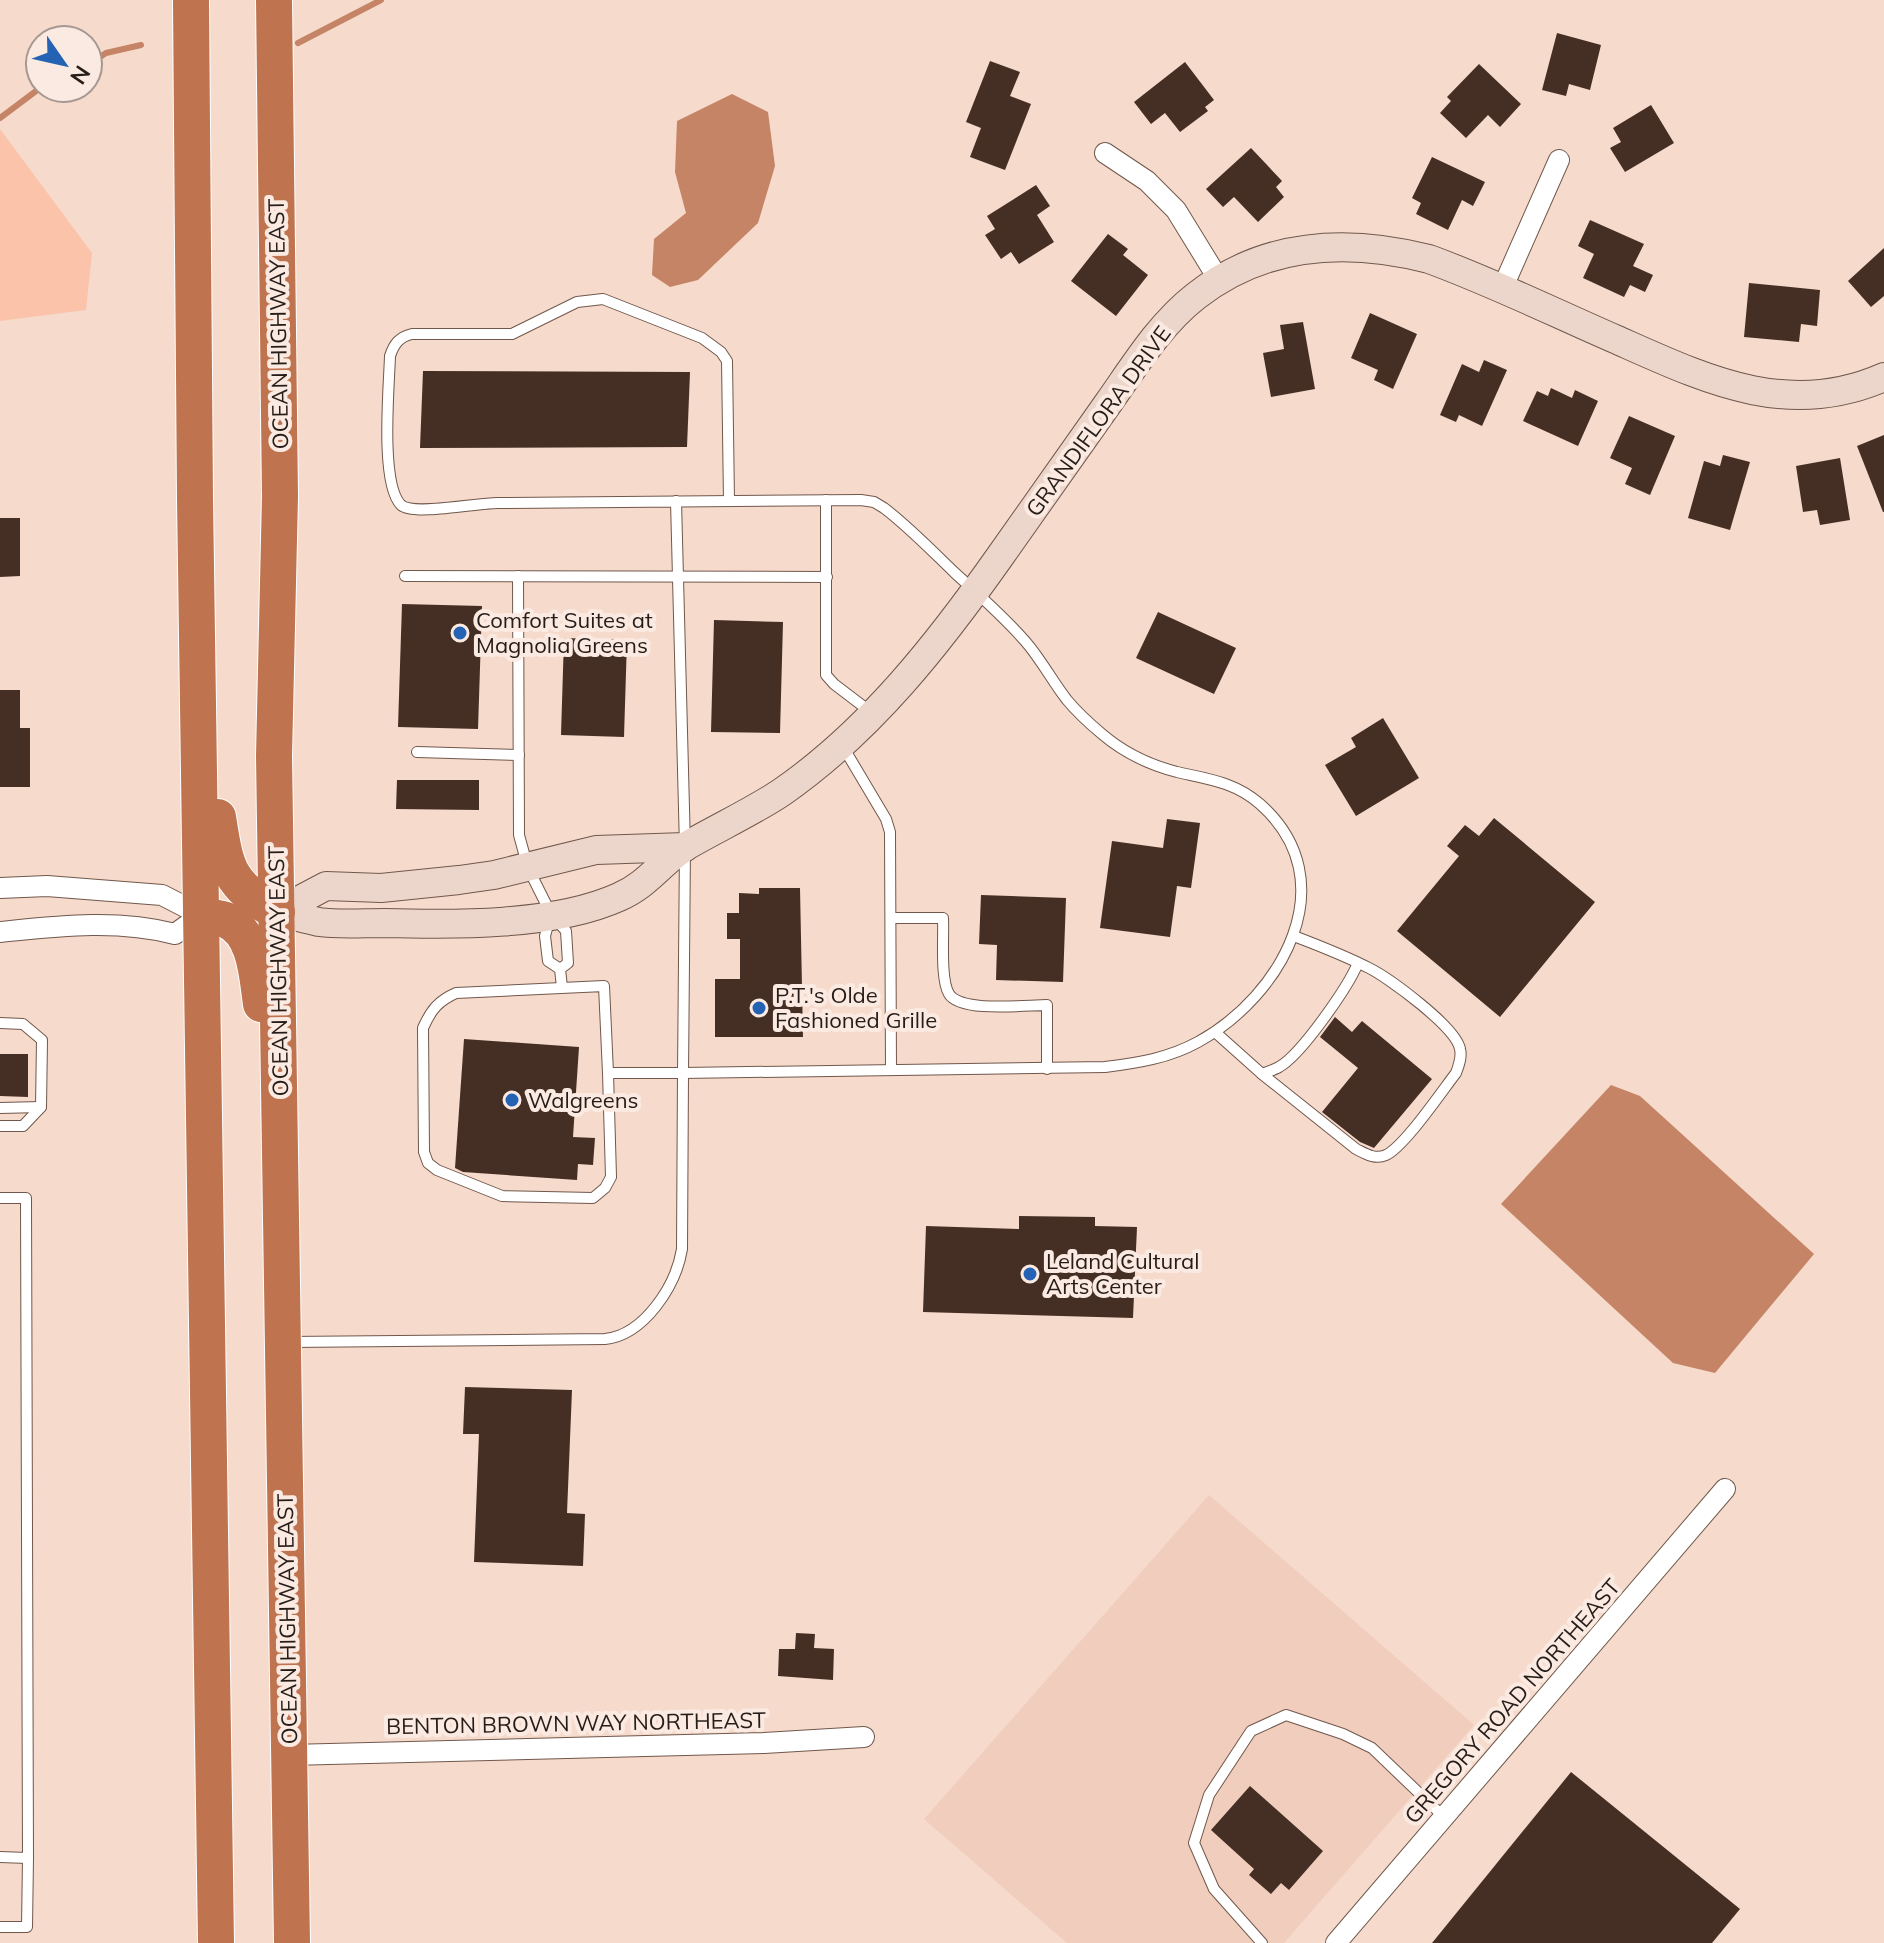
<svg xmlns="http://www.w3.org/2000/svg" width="1884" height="1943" font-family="Mulish,sans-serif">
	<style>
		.built { fill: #f1cdbd }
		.green { fill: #fbc4aa }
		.water { fill: #c48465 }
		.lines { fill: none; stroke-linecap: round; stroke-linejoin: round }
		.stream { stroke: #c48465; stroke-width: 6 }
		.building { fill: #452f24 }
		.lane-casing { stroke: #70584c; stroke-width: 12 }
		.street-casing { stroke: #70584c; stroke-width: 22 }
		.secondary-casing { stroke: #70584c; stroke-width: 30 }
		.highway-casing { stroke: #fff; stroke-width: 38 }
		.lane { stroke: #fff; stroke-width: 10 }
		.street { stroke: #fff; stroke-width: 20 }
		.secondary { stroke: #ecd5ca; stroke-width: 28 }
		.highway { stroke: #bf744f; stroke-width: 36 }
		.poi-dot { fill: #2463b4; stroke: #fbeae2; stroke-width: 3 }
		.labels { text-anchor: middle; stroke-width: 8; stroke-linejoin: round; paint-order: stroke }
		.street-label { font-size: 22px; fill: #271d18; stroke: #fbeae2 }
		.poi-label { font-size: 22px; fill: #271d18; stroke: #fbeae2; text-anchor: start }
	</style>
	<rect width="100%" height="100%" fill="#f6dacc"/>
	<path class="built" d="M1209,1495L1474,1725L1284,1943H1067L924,1819Z"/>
	<path class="green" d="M0,129L92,253L86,310L0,321Z"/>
	<g class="water">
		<path d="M732,94L768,112L775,166L758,223L698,280L670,287L652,275L654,239L686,213L675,172L677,121Z"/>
		<path d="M1611,1085L1640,1096L1814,1254L1715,1373L1673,1363L1501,1204Z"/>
	</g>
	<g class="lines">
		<g class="stream">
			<path d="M298,43L381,0"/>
			<path d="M88,65L106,53L141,45"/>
			<path d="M0,118L40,88"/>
		</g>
	</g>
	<g class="building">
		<path d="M1557,33L1601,45L1590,90L1569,84L1566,96L1542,90Z"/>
		<path d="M990,61L1020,72L1010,96L1031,104L1005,170L970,157L981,128L966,122Z"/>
		<path d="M1185,62L1214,100L1205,107L1208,111L1180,132L1165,113L1151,124L1134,102Z"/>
		<path d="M1479,64L1521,104L1500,127L1488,115L1466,138L1440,113L1451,101L1447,97Z"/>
		<path d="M1651,105L1674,143L1625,172L1610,148L1621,142L1613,128Z"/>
		<path d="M1251,148L1282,181L1276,187L1284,197L1258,222L1234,197L1223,207L1206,189Z"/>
		<path d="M1432,157L1485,182L1473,206L1462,200L1448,230L1416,214L1421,203L1412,198Z"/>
		<path d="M1036,185L1050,206L1037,215L1054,242L1019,264L1011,252L1001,259L985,235L995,229L987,216Z"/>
		<path d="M1590,220L1644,244L1633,266L1653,275L1645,292L1630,285L1624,297L1583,278L1594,254L1578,246Z"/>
		<path d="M1108,234L1128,249L1123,255L1148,275L1116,316L1071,281Z"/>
		<path d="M1884,248V296L1871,307L1848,281Z"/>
		<path d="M1749,283L1820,290L1817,326L1801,324L1799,342L1744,337Z"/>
		<path d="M1370,313L1417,334L1393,389L1374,380L1378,370L1351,358Z"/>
		<path d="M1303,322L1315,389L1271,397L1263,353L1284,349L1280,325Z"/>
		<path d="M1484,360L1507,370L1482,426L1459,415L1456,422L1440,415L1462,364L1479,372Z"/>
		<path d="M423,371L690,372L687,447L420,448Z"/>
		<path d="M1551,388L1572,398L1575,390L1598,401L1578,446L1523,421L1537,391L1548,396Z"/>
		<path d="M1629,416L1675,436L1650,495L1625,484L1632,468L1610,458Z"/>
		<path d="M1884,435V512H1883L1857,446Z"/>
		<path d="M1723,455L1750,462L1730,530L1688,518L1704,461L1720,466Z"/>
		<path d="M1840,458L1850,520L1820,525L1817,510L1803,512L1796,466Z"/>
		<path d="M0,518H20V576L0,577Z"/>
		<path d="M402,604L482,606L478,729L398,727Z"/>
		<path d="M1158,612L1236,648L1214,694L1136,658Z"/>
		<path d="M714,620L783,622L780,733L711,732Z"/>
		<path d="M564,638L627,640L624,737L561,735Z"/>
		<path d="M0,690H20V728H30V787H0Z"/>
		<path d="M1383,718L1419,778L1356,816L1325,765L1356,747L1351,738Z"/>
		<path d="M397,780H479V810L396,809Z"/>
		<path d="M1494,818L1595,902L1500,1017L1397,931L1459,856L1447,846L1465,825L1479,836Z"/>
		<path d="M1167,819L1200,823L1191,888L1177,886L1170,937L1100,928L1112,841L1163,848Z"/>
		<path d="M759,888H800L803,1037H715V979H740V939H727V913H739V893L759,894Z"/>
		<path d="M981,895L1066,898L1063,982L996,980L997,945L979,944Z"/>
		<path d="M1335,1017L1352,1032L1362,1021L1432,1079L1374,1148L1360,1142L1322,1112L1358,1068L1320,1037Z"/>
		<path d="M464,1039L579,1047L573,1137L595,1138L593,1165L578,1164L577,1180L463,1172L455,1168Z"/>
		<path d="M0,1054H28V1097L0,1096Z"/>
		<path d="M1019,1216L1095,1217V1226L1137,1227L1133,1318L923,1312L926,1226L1019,1229Z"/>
		<path d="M465,1387L572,1390L567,1513L585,1514L583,1566L474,1562L479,1434H463Z"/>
		<path d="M796,1633L815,1634L814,1648L834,1649L833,1680L778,1676L779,1649H795Z"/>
		<path d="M1571,1772L1740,1909L1712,1943H1432Z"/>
		<path d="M1250,1786L1323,1851L1289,1890L1281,1883L1271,1894L1249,1875L1254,1869L1211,1830Z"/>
	</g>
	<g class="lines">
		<defs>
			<g id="lane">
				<path d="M826,500V675L834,684L872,713"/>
				<path d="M676,501L685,847L683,1073L1105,1067C1138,1063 1169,1058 1198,1042C1282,996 1347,881 1260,804C1235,782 1208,779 1177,772C1150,765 1123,752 1102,734C1090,724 1077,712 1067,700C1052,681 1041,659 1025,641C1004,617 979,595 955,573C932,551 909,527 884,508L874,502L861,500C739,501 618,502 497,503C477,503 413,516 401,505C380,484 389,388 390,356C394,344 399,337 412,334H512L577,302L603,299L702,338L721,352L727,361L729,501"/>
				<path d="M405,576L827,577"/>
				<path d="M518,576L519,835L528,868L550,912"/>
				<path d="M842,745L886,819L890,832L891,1070"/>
				<path d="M417,752L519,755"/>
				<path d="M891,918H943C944,936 940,979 949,994C961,1013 1026,1005 1047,1005V1069"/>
				<path d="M560,969L548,961L545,936L551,914L566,931L568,963L560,969L562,987"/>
				<path d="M0,1023L23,1024L42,1040L41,1107L23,1126H0"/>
				<path d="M1215,1032L1262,1074L1356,1149C1366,1154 1375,1160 1386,1155C1404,1147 1442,1091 1456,1073C1459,1065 1462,1057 1460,1049C1456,1027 1389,978 1369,968C1344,955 1320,946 1294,936"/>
				<path d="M1262,1074C1267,1072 1274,1070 1279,1067C1301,1055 1348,987 1358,963"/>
				<path d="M0,1108L41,1107"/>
				<path d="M0,1198H26L28,1858L27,1927H0"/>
				<path d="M288,1342L605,1339C644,1335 676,1286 682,1249L683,1073H608L604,986L456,993C438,1001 431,1010 423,1028L424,1152L428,1163L437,1170L502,1196L593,1198L605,1188L611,1177L608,1073"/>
				<path d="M0,1857L28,1858"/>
				<path d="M1262,1943L1214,1889L1194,1843L1209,1795L1251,1731L1286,1715L1343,1734L1372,1748L1444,1817"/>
			</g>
			<g id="street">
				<path d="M1105,153L1147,181L1176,210L1219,280"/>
				<path d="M1502,289L1559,160"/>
				<path d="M0,888L47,886L162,895L201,915L175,934C117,919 59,926 0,932"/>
				<path d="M289,1755L764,1743L864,1737"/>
				<path d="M1336,1943L1725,1489"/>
			</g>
			<g id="secondary">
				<path d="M277,912C291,915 305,919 319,922C340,925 363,923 384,923C454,925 555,926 619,897C649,884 663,860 688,845C719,827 752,812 782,792C871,730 939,643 1001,555C1037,504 1073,453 1109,402C1135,365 1160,324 1196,296C1265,242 1347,238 1429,259C1492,282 1553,312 1615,339C1703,378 1787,420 1884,377"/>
				<path d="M277,912L326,886L381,888L459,880L494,875L596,850L685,847"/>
			</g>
			<g id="highway">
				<path d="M191,0L195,498L216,1943"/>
				<path d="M274,0L280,496L274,756L292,1943"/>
				<path d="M218,817C226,868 228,885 277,912"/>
				<path d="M201,915C209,917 218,917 226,920C256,933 257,977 261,1004"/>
			</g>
		</defs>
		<use href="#lane" class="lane-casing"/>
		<use href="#street" class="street-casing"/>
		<use href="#secondary" class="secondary-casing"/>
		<use href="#highway" class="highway-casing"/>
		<use href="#lane" class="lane"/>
		<use href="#street" class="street"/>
		<use href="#secondary" class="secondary"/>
		<use href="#highway" class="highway"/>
	</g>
	<g class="poi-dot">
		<circle cx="460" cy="633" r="8"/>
		<circle cx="759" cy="1008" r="8"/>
		<circle cx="512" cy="1100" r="8"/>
		<circle cx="1030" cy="1274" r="8"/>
	</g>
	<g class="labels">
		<g class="street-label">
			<text transform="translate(278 324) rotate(-91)" y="8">OCEAN HIGHWAY EAST</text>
			<text transform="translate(1098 421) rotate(-54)" y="8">GRANDIFLORA DRIVE</text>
			<text transform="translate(278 971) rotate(-91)" y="8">OCEAN HIGHWAY EAST</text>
			<text transform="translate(287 1619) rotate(-91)" y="8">OCEAN HIGHWAY EAST</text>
			<text transform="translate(1512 1701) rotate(-49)" y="8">GREGORY ROAD NORTHEAST</text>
			<text transform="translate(576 1723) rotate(-1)" y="8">BENTON BROWN WAY NORTHEAST</text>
		</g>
		<g class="poi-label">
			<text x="476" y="628">Comfort Suites at<tspan x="476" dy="25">Magnolia Greens</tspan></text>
			<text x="775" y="1003">P.T.'s Olde<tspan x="775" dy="25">Fashioned Grille</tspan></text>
			<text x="528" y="1108">Walgreens</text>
			<text x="1046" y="1269">Leland Cultural<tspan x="1046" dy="25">Arts Center</tspan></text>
		</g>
	</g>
	<g transform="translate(64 64) rotate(124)"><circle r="38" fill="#fbeae2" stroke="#a69891" stroke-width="2"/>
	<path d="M0-6L14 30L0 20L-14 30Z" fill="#2463b4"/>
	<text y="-12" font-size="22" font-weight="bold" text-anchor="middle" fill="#271d18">N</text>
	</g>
</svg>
